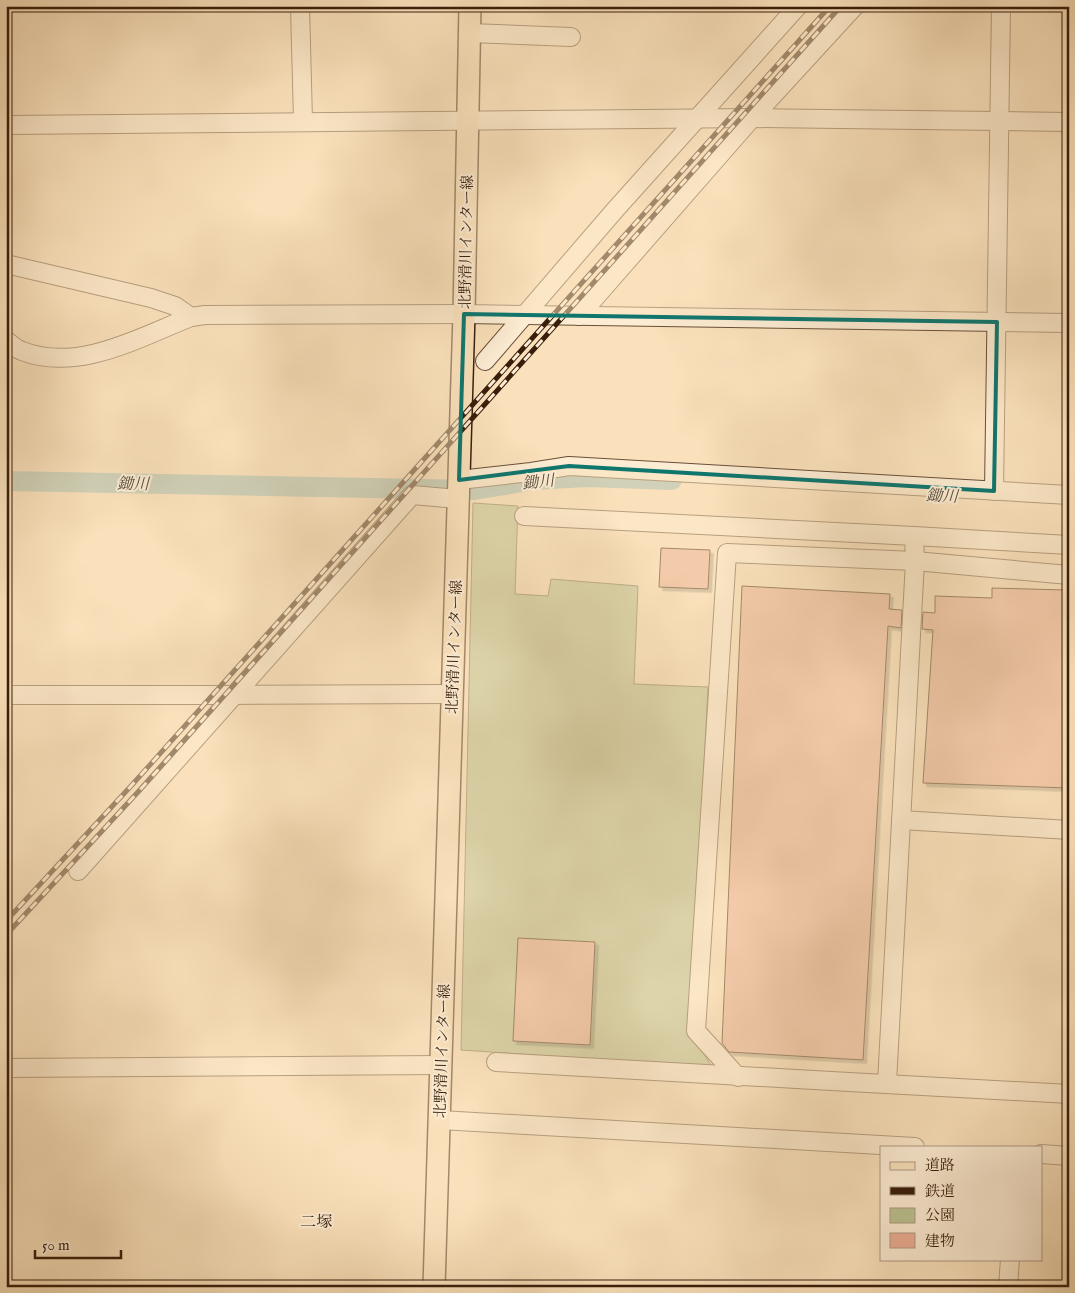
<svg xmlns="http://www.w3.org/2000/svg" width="1075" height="1293" font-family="'IM FELL English','Noto Serif JP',serif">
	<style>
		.green { fill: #bbc392; stroke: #7a704e }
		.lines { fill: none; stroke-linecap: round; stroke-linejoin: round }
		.river { stroke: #9ebdb4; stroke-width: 20 }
		.building { fill: #edaf94; stroke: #391e0b; filter: url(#shadow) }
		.minor-casing { stroke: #694f37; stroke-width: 20 }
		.major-casing { stroke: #391e0b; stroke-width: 24 }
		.minor { stroke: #fcecd3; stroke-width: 18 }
		.major { stroke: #fae1bb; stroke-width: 21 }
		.rail-casing { stroke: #391e0b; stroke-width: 5 }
		.rail { stroke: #fcecd3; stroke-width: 3; stroke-dasharray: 9; stroke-linecap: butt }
		.marked { fill: none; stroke: #0f766e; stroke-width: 4; stroke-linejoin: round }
		.labels { text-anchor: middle; stroke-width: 4; stroke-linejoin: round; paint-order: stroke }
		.street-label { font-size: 15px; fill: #391e0b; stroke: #fcecd3 }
		.water-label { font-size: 16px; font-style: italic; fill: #574e3e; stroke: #fcecd3 }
		.neighbourhood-label { font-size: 16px; fill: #391e0b; stroke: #fcecd3 }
	</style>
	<defs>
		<filter id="shadow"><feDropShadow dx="3.5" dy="3.5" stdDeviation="0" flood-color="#0004"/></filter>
	</defs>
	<rect width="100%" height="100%" fill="#fae1bb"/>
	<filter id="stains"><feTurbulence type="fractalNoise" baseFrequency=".004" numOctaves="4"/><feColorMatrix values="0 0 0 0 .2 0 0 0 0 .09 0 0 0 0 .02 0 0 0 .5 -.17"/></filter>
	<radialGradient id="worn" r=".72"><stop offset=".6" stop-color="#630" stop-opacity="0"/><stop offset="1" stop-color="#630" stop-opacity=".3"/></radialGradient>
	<path class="green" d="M473,503L518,506L515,594L548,596L551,579L638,586L634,684L708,687L699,864L692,1035L712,1067L461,1050Z"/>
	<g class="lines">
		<path class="river" d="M6,481L474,490L534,480L587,477L672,480"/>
	</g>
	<g class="building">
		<path d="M661,548L710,550L708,589L659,587Z"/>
		<path d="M742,586L890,594L889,609L902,610L901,628L888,626L863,1060L729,1052L722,1043Z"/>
		<path d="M992,588L1065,590L1064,603H1069V788L923,783L933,630L922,629L923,612L935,613V596L992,598Z"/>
		<path d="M518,938L595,942L590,1045L513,1041Z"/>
	</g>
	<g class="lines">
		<defs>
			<g id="minor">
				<path d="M300,6L303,121"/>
				<path d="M469,33L571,37"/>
				<path d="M6,125L752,118L1069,122"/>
				<path d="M6,264L151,298L175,306L191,317"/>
				<path d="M579,316L752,118L855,6"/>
				<path d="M6,340C11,344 16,349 22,351C78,373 140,337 191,317L205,315L464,314L1069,323"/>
				<path d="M485,361L615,210L798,6"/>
				<path d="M459,480L531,472L569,466L1069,495"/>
				<path d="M994,491L1001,6"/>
				<path d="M524,516L914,536L915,561L887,1083"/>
				<path d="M914,536L1069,545"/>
				<path d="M6,695C155,696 303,694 452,694"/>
				<path d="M901,820L1069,830"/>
				<path d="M78,871L412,495L458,499"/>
				<path d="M496,1062C687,1074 878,1083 1069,1094"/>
				<path d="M6,1068L441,1065"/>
				<path d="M738,1077L696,1031L727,553L915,561L1069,575"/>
				<path d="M440,1120L915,1147"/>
				<path d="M1041,1154L1069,1156"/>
				<path d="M1008,1287L1010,1259"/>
			</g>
			<path id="major" d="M434,1287L464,314L470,6"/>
		</defs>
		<use href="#minor" class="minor-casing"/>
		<use href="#major" class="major-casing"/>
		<use href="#minor" class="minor"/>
		<use href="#major" class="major"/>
		<defs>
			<g id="rail">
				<path d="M6,921L131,786L830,6"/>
				<path d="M6,935L139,791L841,6"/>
			</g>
		</defs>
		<use href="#rail" class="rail-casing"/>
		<use href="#rail" class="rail"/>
	</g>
	<path d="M0 0H1075V1293H0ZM464,314L997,322L994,491L569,466L459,480Z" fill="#fae1bb" fill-opacity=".55" fill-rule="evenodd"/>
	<path class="marked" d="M464,314L997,322L994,491L569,466L459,480Z"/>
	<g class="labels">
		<g class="street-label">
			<text transform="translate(466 242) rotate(-89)" y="5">北野滑川インター線</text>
			<text transform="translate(454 647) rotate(-88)" y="5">北野滑川インター線</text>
			<text transform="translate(442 1051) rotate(-88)" y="5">北野滑川インター線</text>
		</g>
		<g class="water-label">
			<text transform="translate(538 481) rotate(-6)" y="6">鋤川</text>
			<text transform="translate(133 483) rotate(1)" y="6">鋤川</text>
			<text transform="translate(942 495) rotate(3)" y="6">鋤川</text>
		</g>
		<g class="neighbourhood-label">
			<text x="316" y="1227">二塚</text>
		</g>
	</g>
	<rect width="1075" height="1293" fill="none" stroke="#fae1bb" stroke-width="25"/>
	<rect x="8" y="8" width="1060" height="1278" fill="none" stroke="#391e0b" stroke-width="2.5"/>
	<rect x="12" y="12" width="1050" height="1268" fill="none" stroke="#391e0b"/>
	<rect x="880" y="1146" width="162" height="115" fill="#fcecd3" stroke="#ae9a83"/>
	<rect x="890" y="1162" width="25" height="8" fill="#fae1bb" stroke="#ae9a83"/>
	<text x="925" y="1170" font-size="15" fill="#391e0b">道路</text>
	<rect x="890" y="1187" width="25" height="8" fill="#391e0b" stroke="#ae9a83"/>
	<text x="925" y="1196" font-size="15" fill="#391e0b">鉄道</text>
	<rect x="890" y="1208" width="25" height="15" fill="#bbc392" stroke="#ae9a83"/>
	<text x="925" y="1220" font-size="15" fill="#391e0b">公園</text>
	<rect x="890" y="1233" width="25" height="15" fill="#edaf94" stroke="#ae9a83"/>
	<text x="925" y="1246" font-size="15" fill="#391e0b">建物</text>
	<path d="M35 1250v8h86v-8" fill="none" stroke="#391e0b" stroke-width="2.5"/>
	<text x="42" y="1250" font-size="15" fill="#391e0b" stroke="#fcecd3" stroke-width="4" paint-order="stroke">50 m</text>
	<rect width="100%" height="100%" filter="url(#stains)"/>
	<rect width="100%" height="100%" fill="url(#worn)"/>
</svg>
